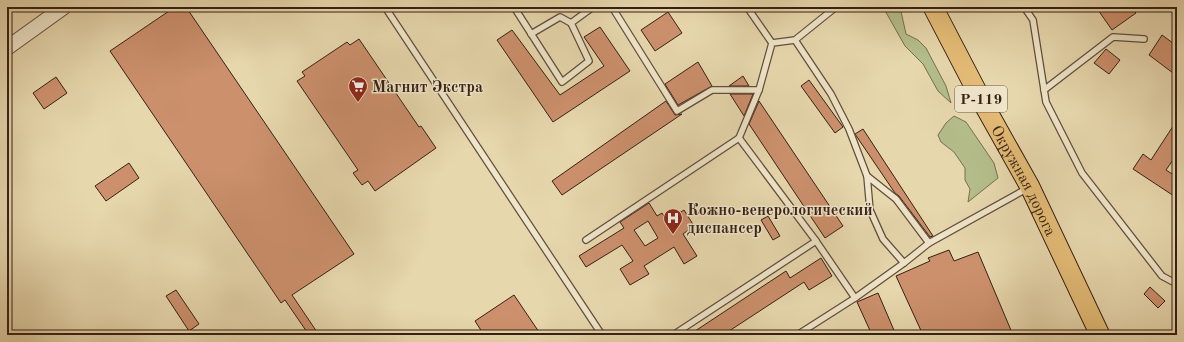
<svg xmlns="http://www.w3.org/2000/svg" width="1184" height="342" font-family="'Old Standard TT',serif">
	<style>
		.green { fill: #b4be8b; stroke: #756f50 }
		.building { fill: #cc906d; stroke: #362014; fill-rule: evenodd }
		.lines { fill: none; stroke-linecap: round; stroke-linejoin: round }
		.service-casing { stroke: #624e3a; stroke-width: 8 }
		.tertiary-casing { stroke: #624e3a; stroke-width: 16 }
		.trunk-casing { stroke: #362014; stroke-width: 21 }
		.service { stroke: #efe5ca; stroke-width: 5.5 }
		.tertiary { stroke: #efe5ca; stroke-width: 14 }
		.trunk { stroke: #e4bc76; stroke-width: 19 }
		.labels { text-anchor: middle; stroke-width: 3; stroke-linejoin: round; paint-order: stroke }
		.shield { fill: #efe5ca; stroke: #6e5b4b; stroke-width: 1 }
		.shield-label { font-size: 15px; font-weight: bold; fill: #362014 }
		.poi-label { font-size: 16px; font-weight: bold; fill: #362014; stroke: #efe5ca; text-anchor: start }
		.street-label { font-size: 16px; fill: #362014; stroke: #efe5ca }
	</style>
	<rect width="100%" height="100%" fill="#e7d7ad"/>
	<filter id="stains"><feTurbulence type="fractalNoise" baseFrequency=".005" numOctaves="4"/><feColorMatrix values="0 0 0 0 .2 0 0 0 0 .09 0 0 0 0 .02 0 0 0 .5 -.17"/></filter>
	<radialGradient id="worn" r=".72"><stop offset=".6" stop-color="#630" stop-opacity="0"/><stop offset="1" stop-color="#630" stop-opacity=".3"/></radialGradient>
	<g class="green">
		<path d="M883,7H900L906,34L918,40L926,48L946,86L951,103L938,91L923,64L905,46Z"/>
		<path d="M954,116L966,122L994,163L998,178L968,202L970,189L965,180V168L954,152L941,142L938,135L946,123Z"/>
	</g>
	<g class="building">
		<path d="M175,7H186L354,254L292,295L319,335H309L285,300L281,303L110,51Z"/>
		<path d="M1096,7H1131L1136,13L1112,30Z"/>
		<path d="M668,12L682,33L655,51L641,30Z"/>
		<path d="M600,27L630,71L553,122L497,40L512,30L560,95L604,66L584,37Z"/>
		<path d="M1162,35L1177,46V76L1149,55Z"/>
		<path d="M359,39L419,127L421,126L436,148L375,191L368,181L362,185L353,173L358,170L297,81L305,76L302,72L347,42L350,45Z"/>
		<path d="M1106,49L1120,60L1109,74L1094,63Z"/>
		<path d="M698,62L712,86L678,105L665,84Z"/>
		<path d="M743,76L749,86H729Z"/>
		<path d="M56,77L67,93L44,109L33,93Z"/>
		<path d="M809,80L843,127L835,133L801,86Z"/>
		<path d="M730,94H753L744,116Z"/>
		<path d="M666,101L675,115L682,114L562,195L552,181Z"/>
		<path d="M759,101L843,226L825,238L749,124Z"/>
		<path d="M1177,120V154L1166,170L1177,177V198L1133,169L1143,154L1151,160Z"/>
		<path d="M863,129L933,236L930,237L899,196L895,193L857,137L855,134Z"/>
		<path d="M129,163L139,178L106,201L95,186Z"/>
		<path d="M649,203L657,216L662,213L667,221L684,210L694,226L683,234L697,256L684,264L674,247L644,266L649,274L630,285L620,269L633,261L622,245L586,267L579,256L624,228L620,222ZM648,221L658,238L645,246L634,230Z"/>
		<path d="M768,216L780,236L773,240L761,220Z"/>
		<path d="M949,250L954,261L978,252L1013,335H923L896,276L930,261L928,258Z"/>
		<path d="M821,258L832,276L809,290L804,282L723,335H689L786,271L790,278Z"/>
		<path d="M1150,287L1165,301L1158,308L1144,294Z"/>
		<path d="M176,290L199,324L189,331L166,296Z"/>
		<path d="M878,293L896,335H872L857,302Z"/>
		<path d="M514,295L541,335H484L475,321Z"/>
	</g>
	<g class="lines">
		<defs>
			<g id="service">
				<path d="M385,7L602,335"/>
				<path d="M514,7L562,82L589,61L571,23L593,7"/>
				<path d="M612,7L677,111L712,90H759L772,43L795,40L836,7"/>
				<path d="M747,7L772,43"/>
				<path d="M1024,7L1033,20L1046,102L1082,173L1162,276L1177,284"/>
				<path d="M531,34L560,17L571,23"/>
				<path d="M795,40L831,94L849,129L867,176L870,210L883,239L904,263"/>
				<path d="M1044,90L1113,37L1144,39"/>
				<path d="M739,138L816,241L855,298"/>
				<path d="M867,176L896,199L929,243"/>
				<path d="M586,240L739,138L759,90"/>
				<path d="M673,335L816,241"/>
				<path d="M797,335L855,298L904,263L929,243L1028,188"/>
			</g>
			<path id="tertiary" d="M7,48L64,7"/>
			<g id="trunk">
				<path id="s1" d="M933,7L984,105L1030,187L1100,335"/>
			</g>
		</defs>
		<use href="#service" class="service-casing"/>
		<use href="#tertiary" class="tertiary-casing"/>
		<use href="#trunk" class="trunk-casing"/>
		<use href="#service" class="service"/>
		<use href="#tertiary" class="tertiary"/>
		<use href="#trunk" class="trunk"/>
	</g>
	<defs>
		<symbol id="supermarket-pin" viewBox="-11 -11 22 30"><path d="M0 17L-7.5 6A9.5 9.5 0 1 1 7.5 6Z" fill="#8f2418" stroke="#efe5ca"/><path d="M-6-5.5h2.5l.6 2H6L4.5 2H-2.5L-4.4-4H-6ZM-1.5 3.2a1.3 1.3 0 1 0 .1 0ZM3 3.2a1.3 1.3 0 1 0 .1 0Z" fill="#fff"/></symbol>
		<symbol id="hospital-pin" viewBox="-11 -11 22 30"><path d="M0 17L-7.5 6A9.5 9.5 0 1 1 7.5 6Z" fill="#8f2418" stroke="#efe5ca"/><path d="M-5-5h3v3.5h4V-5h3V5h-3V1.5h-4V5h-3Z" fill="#fff"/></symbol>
	</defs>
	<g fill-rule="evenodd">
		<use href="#supermarket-pin" x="347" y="75" width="22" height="30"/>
		<use href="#hospital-pin" x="662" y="207" width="22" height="30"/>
	</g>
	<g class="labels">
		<rect class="shield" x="955" y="86" width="52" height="26" rx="3"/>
		<g class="shield-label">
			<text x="981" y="104">Р-119</text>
		</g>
		<g class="poi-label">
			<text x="372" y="92">Магнит Экстра</text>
			<text x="687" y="215">Кожно-венерологический<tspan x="687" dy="18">диспансер</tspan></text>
		</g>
		<g class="street-label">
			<text dy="6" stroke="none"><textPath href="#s1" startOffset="196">Окружная дорога</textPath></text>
		</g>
	</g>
	<rect width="1184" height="342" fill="none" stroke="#e7d7ad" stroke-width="24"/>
	<rect x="8" y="8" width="1168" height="326" fill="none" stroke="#362014" stroke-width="2"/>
	<rect x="12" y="12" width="1160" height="318" fill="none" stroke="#362014"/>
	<rect width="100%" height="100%" filter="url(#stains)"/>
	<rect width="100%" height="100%" fill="url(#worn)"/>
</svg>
